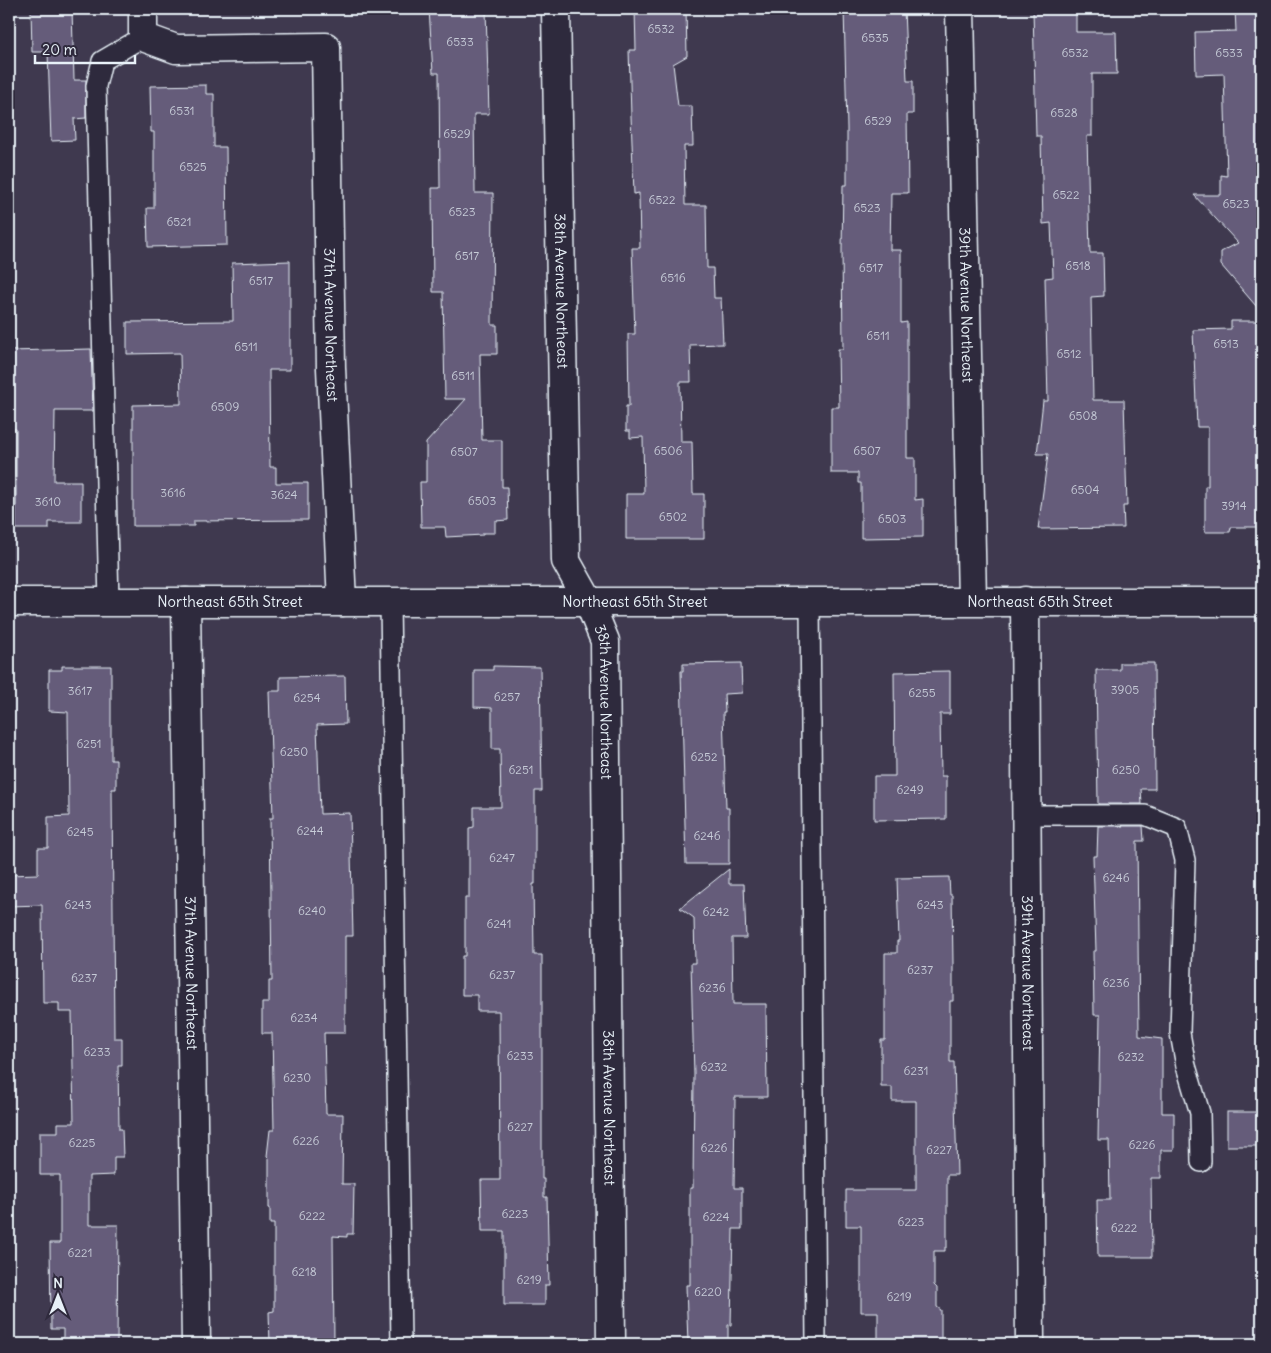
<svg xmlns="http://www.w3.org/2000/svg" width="1271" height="1353" font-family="Delius,sans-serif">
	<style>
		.building { fill: #655c7a; stroke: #e8f1f8 }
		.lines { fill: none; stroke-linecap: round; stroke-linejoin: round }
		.lane-casing { stroke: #e8f1f8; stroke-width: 22 }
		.street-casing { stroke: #e8f1f8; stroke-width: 31 }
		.secondary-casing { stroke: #e8f1f8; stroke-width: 31 }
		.lane { stroke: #2f2a3d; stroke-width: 19 }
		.street { stroke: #2f2a3d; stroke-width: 28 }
		.secondary { stroke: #2f2a3d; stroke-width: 28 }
		.labels { text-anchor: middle; stroke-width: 4; stroke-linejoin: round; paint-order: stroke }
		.number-label { font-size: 12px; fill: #c7ccd8 }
		.street-label { font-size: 15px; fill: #e8f1f8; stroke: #2f2a3d }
	</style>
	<rect width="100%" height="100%" fill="#3f394f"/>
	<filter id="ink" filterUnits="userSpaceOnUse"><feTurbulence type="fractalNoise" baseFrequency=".02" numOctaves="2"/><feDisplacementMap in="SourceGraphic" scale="10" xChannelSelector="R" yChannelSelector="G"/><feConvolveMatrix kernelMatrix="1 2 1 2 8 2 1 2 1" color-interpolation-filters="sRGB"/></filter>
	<g filter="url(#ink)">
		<g class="building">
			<path d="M31,9H72L74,80H86V118L74,119L75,140L51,141L48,52H32Z"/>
			<path d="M429,9H486L489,114H474L475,193H493L492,325H497V354H480L482,440H502V487H507L508,520L495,521V533H483V535L446,537L445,527H421L420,482H426V443L466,399H445L443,292H433L432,188H440L439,73H433Z"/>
			<path d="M635,9H686L687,56L673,64L678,106H692L693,146H684L685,205H706L707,268H713L714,298H721L723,344L690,345L691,382H680L681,442H692L693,494H704V539H626V494H644L643,437L630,438V431H626V406H629L628,334H635L632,248H640L639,193L634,194L631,116L629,50H636Z"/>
			<path d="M844,9H904L907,81H913V114H907L908,193H891L890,250H901V323L907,322V458H915V500L923,499V537L861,538V483H858V473H831V407H839L838,349H843L842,250L843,185H847V128Z"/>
			<path d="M1033,9H1076V32H1116L1117,74H1092V136H1087L1090,253H1103L1104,296L1091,297L1093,400H1124L1127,506H1123L1124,528L1038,529L1048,454H1037L1043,401H1048L1045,278L1053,277L1051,223L1043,224L1041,136H1036Z"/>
			<path d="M1235,9H1262V313L1221,265V252L1238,243L1194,195H1221V175L1227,176L1224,74L1196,75L1195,32L1236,31Z"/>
			<path d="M206,85V94H214V147H226L227,245L148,247L147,208H154V132H151L150,86Z"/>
			<path d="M290,261V370H269L270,467H276V483H308V520L194,521V526H133V405L181,404L180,353L127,354V322L233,321L232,263Z"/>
			<path d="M1231,321H1262V527H1231L1230,532H1205V486H1208V427H1197L1193,330L1231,329Z"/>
			<path d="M91,349L93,411H55L54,481H81V522H49V529H16V429H9V351Z"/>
			<path d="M741,663L742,693L724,694L725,712H723L726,808H729V864H686L681,671H683V664Z"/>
			<path d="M1120,663H1154L1155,789H1141L1142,804H1098L1096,670H1120Z"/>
			<path d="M62,666H111V760H116V789H112L114,1038H122V1066H118L119,1129H122L123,1157H114V1175L89,1176V1225H118L117,1344H63V1329H51L50,1243H60V1175H40V1132H58V1123H74L72,1012H59V1003H43L42,905L9,906V875L38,874V848H48V817L69,816L68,712L49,711V670H62Z"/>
			<path d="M493,666L540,667L542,791H535V884H533L534,955H542V1179H544V1197H547L549,1285H545V1305H504V1231H482L481,1180H500L499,1011H477V995H462V956H465V898H469V828L474,827V807H501L500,749H492V708L474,707V670H493Z"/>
			<path d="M950,671V714H940L941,776H946V819L874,820V776H895L894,672Z"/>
			<path d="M345,676L346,724L317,725L320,814L350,813L353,936H345V1033H324L326,1114H343L342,1184H354L353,1234H347V1237L333,1236L334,1344H270L269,1312L274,1311V1224H270V1208H269V1158L267,1156L270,1130H274L272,1033H262V1003H269V981H272L270,818H273L269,691H280V677Z"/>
			<path d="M1098,826H1143L1144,841H1137L1139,1036L1162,1039V1113H1174V1150H1161V1178H1151L1152,1257H1098L1097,1200H1110L1109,1140H1098L1100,1015H1094L1093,951H1096L1093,856H1097Z"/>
			<path d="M729,869V884H744L746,938H732L733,1004H766L767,1097H735L734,1188H742V1229H733L731,1325H728V1344H688L686,1285H690V1188H693L694,1075L691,963H695L694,918L680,908Z"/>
			<path d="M949,877L950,895H952L953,964V1001H950V1062H954L957,1175H947V1247H945V1251H934V1285L937,1288V1307L941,1310V1344H878V1312H861V1226H846V1190H916V1101H892V1087H881V1040H885V953H897V941H899L897,878Z"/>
			<rect x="1227" y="1112" width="35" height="34"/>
		</g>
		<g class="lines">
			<defs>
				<g id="lane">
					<path d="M810,601L816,1344"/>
					<path d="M109,602L96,86L102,61L143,37"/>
					<path d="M390,602L401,1344"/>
					<path d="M1027,815H1145L1177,828L1185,860L1180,1033L1186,1066L1200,1113L1201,1162"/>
				</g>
				<g id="street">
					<path id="s1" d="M143,9V37L176,49L326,47L331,368L342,602"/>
					<path id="s2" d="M556,9L566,561L589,602L605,641L611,1344"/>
					<path id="s3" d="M960,9L972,601"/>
					<path id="s4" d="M1025,601L1030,1344"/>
					<path id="s5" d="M186,602L196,1344"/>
				</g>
				<g id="secondary">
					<path id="s6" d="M9,602H1262"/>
				</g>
			</defs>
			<use href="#lane" class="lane-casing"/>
			<use href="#street" class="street-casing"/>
			<use href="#secondary" class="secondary-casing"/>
			<use href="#lane" class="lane"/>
			<use href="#street" class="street"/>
			<use href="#secondary" class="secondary"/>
		</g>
	</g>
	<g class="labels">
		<g class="number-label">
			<text x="661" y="33">6532</text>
			<text x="875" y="42">6535</text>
			<text x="460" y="46">6533</text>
			<text x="1075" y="57">6532</text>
			<text x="1229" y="57">6533</text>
			<text x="182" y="115">6531</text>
			<text x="1064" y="117">6528</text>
			<text x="878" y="125">6529</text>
			<text x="457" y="138">6529</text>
			<text x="193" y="171">6525</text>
			<text x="1066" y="199">6522</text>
			<text x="662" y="204">6522</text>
			<text x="1236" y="208">6523</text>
			<text x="867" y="212">6523</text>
			<text x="462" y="216">6523</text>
			<text x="179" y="226">6521</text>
			<text x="467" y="260">6517</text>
			<text x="1078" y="270">6518</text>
			<text x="871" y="272">6517</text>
			<text x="673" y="282">6516</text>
			<text x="261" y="285">6517</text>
			<text x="878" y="340">6511</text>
			<text x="1226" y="348">6513</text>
			<text x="246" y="351">6511</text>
			<text x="1069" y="358">6512</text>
			<text x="463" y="380">6511</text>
			<text x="225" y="411">6509</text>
			<text x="1083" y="420">6508</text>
			<text x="668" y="455">6506</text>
			<text x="867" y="455">6507</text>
			<text x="464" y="456">6507</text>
			<text x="1085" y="494">6504</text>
			<text x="173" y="497">3616</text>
			<text x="284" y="499">3624</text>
			<text x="482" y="505">6503</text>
			<text x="48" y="506">3610</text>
			<text x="1234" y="510">3914</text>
			<text x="673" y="521">6502</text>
			<text x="892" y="523">6503</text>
			<text x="1125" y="694">3905</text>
			<text x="80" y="695">3617</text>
			<text x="922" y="697">6255</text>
			<text x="507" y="701">6257</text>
			<text x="307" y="702">6254</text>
			<text x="89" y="748">6251</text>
			<text x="294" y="756">6250</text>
			<text x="704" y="761">6252</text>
			<text x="521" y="774">6251</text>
			<text x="1126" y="774">6250</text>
			<text x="910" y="794">6249</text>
			<text x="310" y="835">6244</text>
			<text x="80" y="836">6245</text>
			<text x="707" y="840">6246</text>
			<text x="502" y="862">6247</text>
			<text x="1116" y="882">6246</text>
			<text x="78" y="909">6243</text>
			<text x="930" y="909">6243</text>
			<text x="312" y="915">6240</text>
			<text x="716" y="916">6242</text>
			<text x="499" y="928">6241</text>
			<text x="920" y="974">6237</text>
			<text x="502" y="979">6237</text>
			<text x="84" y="982">6237</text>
			<text x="1116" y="987">6236</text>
			<text x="712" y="992">6236</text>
			<text x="304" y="1022">6234</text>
			<text x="97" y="1056">6233</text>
			<text x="520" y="1060">6233</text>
			<text x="1131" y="1061">6232</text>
			<text x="714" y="1071">6232</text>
			<text x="916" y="1075">6231</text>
			<text x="297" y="1082">6230</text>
			<text x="520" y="1131">6227</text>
			<text x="306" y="1145">6226</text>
			<text x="82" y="1147">6225</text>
			<text x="1142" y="1149">6226</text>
			<text x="714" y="1152">6226</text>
			<text x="939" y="1154">6227</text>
			<text x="515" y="1218">6223</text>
			<text x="312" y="1220">6222</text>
			<text x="716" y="1221">6224</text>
			<text x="911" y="1226">6223</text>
			<text x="1124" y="1232">6222</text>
			<text x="80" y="1257">6221</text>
			<text x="304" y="1276">6218</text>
			<text x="529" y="1284">6219</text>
			<text x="708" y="1296">6220</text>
			<text x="899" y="1301">6219</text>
		</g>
		<g class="street-label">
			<text dy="5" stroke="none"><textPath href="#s2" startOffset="282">38th Avenue Northeast</textPath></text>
			<text dy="5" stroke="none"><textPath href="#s3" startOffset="296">39th Avenue Northeast</textPath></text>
			<text dy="5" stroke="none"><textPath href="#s1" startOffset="491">37th Avenue Northeast</textPath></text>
			<text dy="5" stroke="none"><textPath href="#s6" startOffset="221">Northeast 65th Street</textPath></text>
			<text dy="5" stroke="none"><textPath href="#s6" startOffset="626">Northeast 65th Street</textPath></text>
			<text dy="5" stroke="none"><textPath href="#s6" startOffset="1031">Northeast 65th Street</textPath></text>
			<text dy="5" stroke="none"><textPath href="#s2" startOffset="702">38th Avenue Northeast</textPath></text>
			<text dy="5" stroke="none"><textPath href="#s5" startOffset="371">37th Avenue Northeast</textPath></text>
			<text dy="5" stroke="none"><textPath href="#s4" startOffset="372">39th Avenue Northeast</textPath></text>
			<text dy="5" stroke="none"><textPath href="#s2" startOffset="1108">38th Avenue Northeast</textPath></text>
		</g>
	</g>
	<rect width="1271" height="1353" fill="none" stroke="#2f2a3d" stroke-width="30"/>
	<rect x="15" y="15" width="1241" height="1323" fill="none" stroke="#e8f1f8" stroke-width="2" filter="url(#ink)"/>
	<g transform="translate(58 1296)" stroke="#2f2a3d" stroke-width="4" paint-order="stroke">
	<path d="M0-4L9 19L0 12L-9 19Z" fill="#e8f1f8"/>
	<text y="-8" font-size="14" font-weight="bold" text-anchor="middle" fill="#e8f1f8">N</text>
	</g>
	<path d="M35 55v8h100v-8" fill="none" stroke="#e8f1f8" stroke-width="2.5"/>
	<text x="42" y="55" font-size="15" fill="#e8f1f8" stroke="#2f2a3d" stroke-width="4" paint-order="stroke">20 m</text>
</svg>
